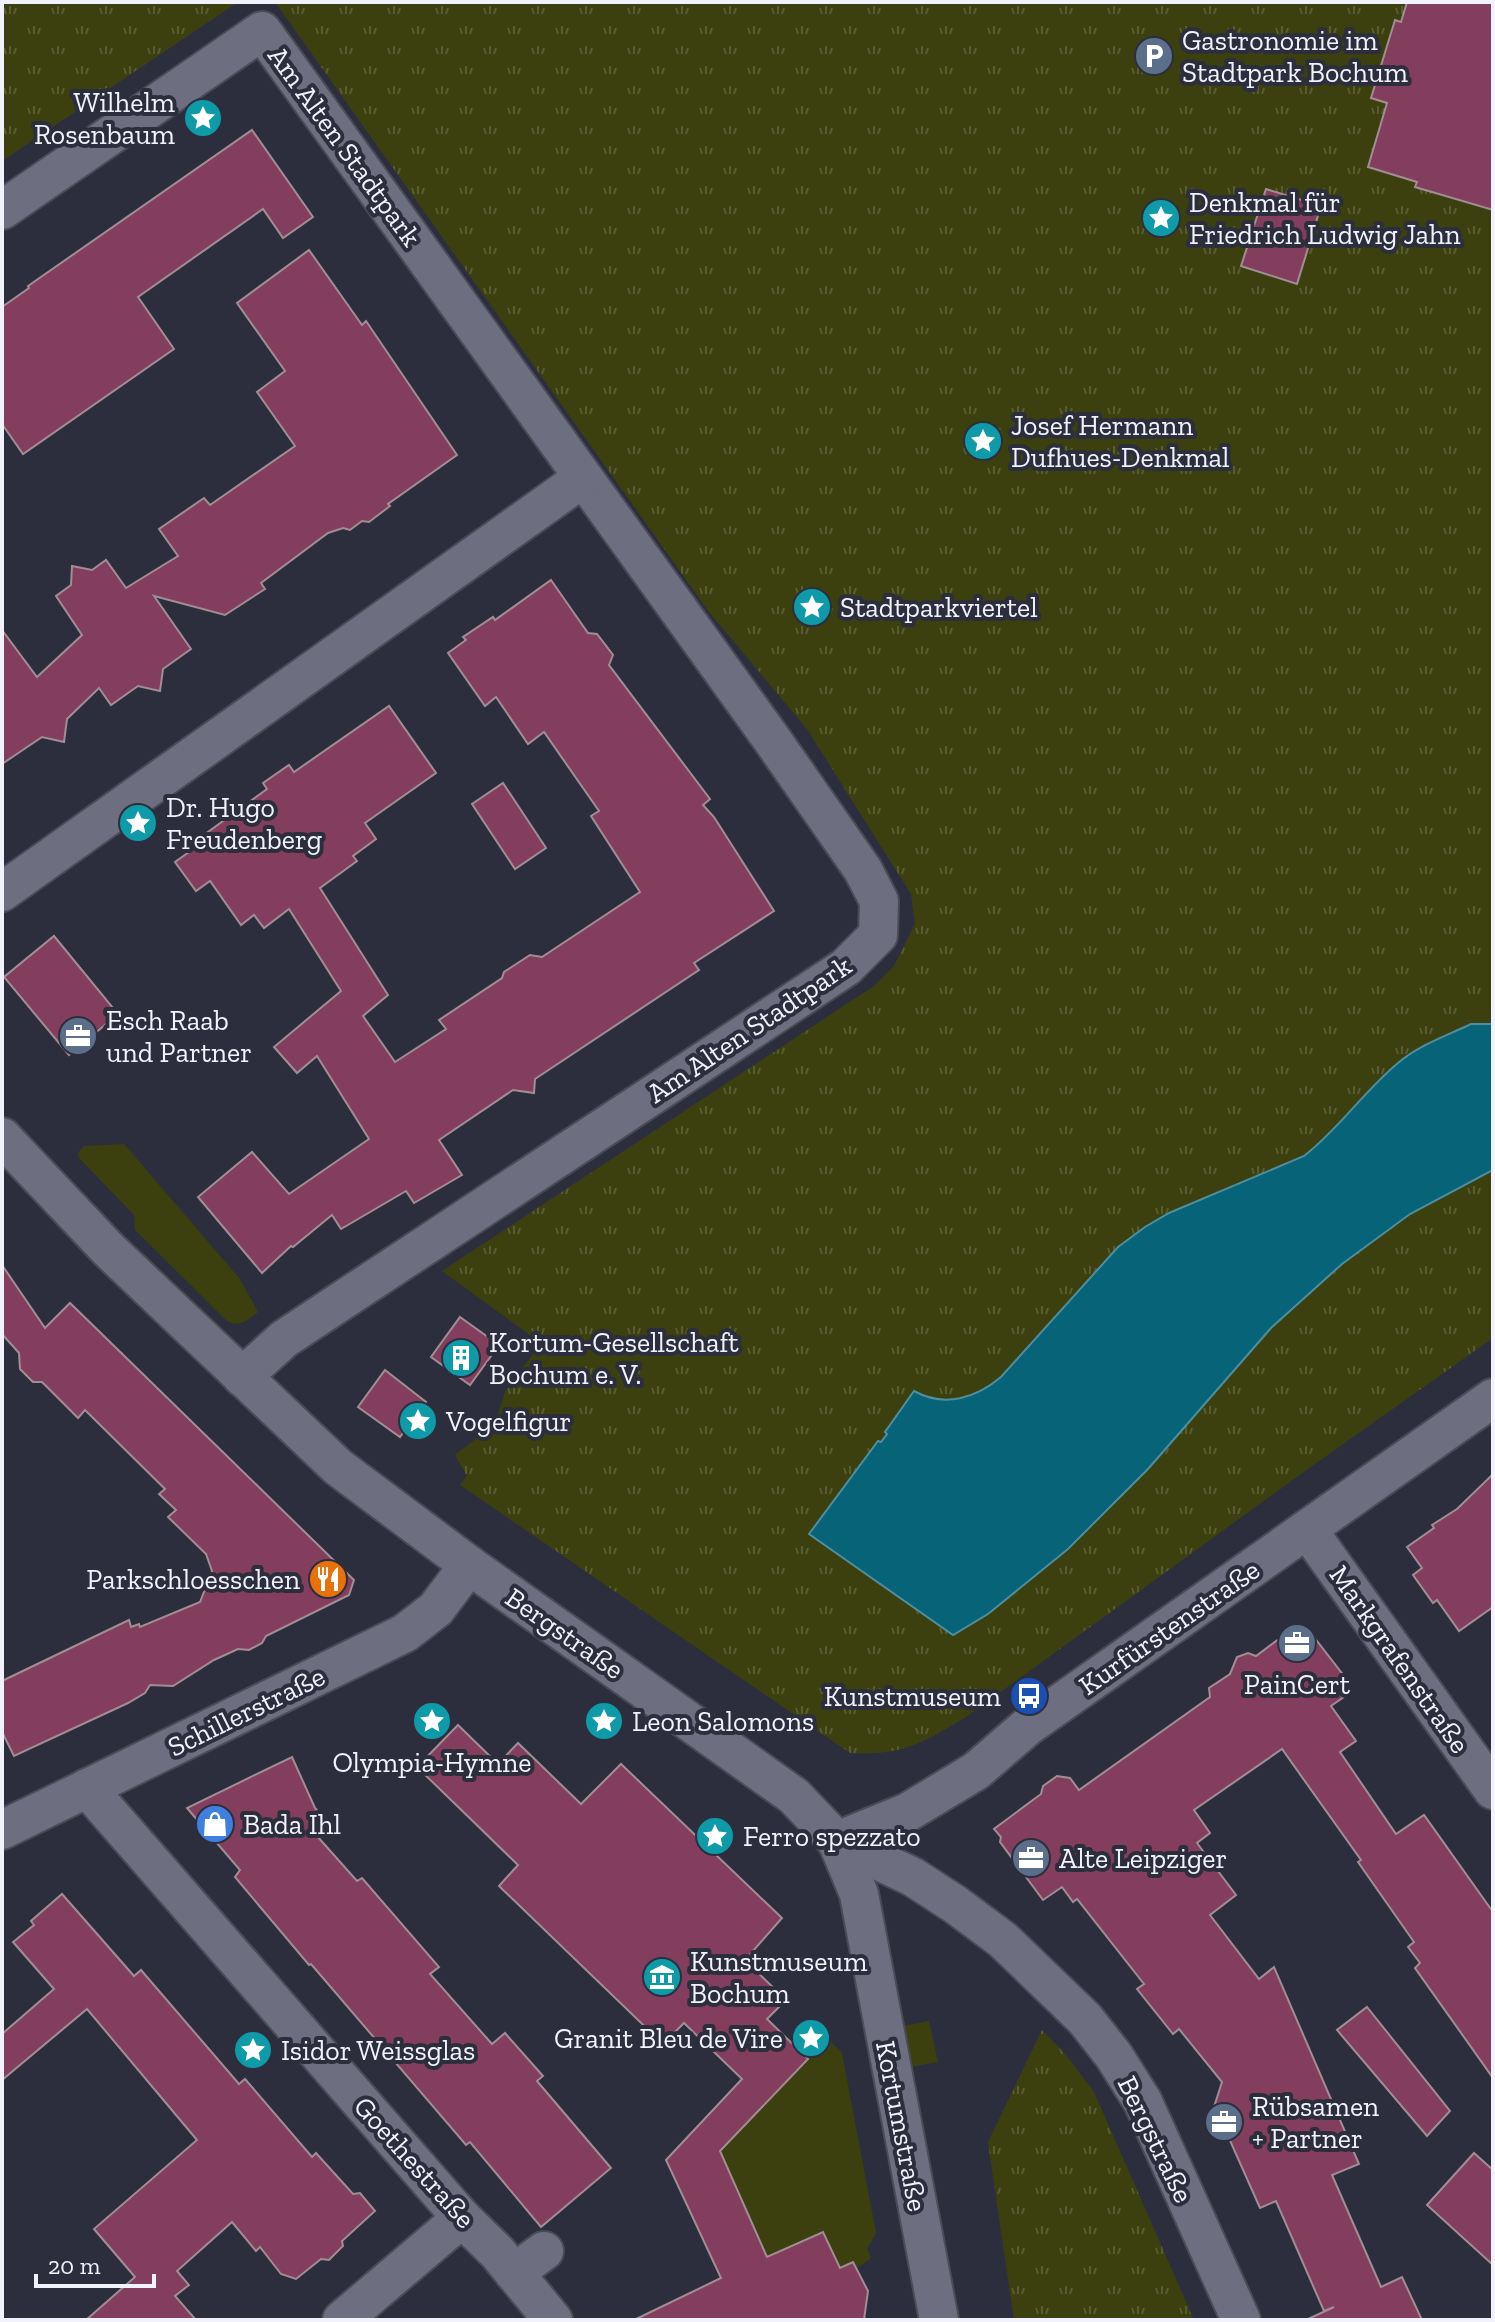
<svg xmlns="http://www.w3.org/2000/svg" width="1495" height="2322" font-family="'Zilla Slab',serif">
	<style>
		.grass { fill: #3c400e }
		.park { fill: url(#park-tufts) }
		.water { fill: #076377; stroke: #4d8e9f; stroke-width: 2 }
		.building { fill: #833e5d; stroke: #a18d94; stroke-width: 2 }
		.lines { fill: none; stroke-linecap: round; stroke-linejoin: round }
		.minor-casing { stroke: #4b4b57; stroke-width: 42 }
		.minor { stroke: #6d6e80; stroke-width: 38 }
		.labels { text-anchor: middle; stroke-width: 8; stroke-linejoin: round; paint-order: stroke }
		.poi-label { font-size: 28px; fill: #f1f2fc; stroke: #2d2e3d; text-anchor: start }
		.street-label { font-size: 28px; fill: #f1f2fc; stroke: #2d2e3d }
	</style>
	<defs>
		<pattern id="park-tufts" width="24" height="20" patternUnits="userSpaceOnUse" patternTransform="scale(2)"><rect width="24" height="20" fill="#3c400e"/><path d="M3 7l-1-3M5 7V3M7 7l1-3M15 17l-1-3M17 17v-4M19 17l1-3" fill="none" stroke="#595c32"/></pattern>
	</defs>
	<rect width="100%" height="100%" fill="#2d2e3d"/>
	<g class="grass">
		<path d="M124,1144L240,1279L258,1312C248,1320 240,1328 227,1321L135,1230L134,1215L79,1158L78,1153L84,1146Z"/>
		<path d="M929,2021L938,2062L911,2067L903,2026Z"/>
		<path d="M825,2036L842,2053L876,2233L867,2249L871,2258L857,2268L854,2261L838,2269L823,2232L789,2247L769,2262L720,2151L808,2060L804,2056Z"/>
	</g>
	<g class="park">
		<path d="M2,2H238L2,161Z"/>
		<path d="M275,2H1493V1338L1312,1466L966,1717C923,1743 902,1756 850,1753L460,1485L467,1476L455,1455L495,1424L505,1392L541,1343L442,1271L874,986L894,966L915,924L911,894L807,729L709,612Z"/>
		<path d="M1042,2030L1066,2055L1094,2092L1194,2320H1014L988,2142Z"/>
	</g>
	<path class="water" d="M1471,1024H1493V1170L1410,1214L1342,1264L1271,1328L1148,1469L1068,1549L988,1614L953,1635L809,1534L878,1441L881,1442L887,1434L885,1432L914,1391C945,1408 976,1398 1001,1377L1118,1247L1145,1227L1169,1213L1304,1156C1339,1129 1364,1091 1398,1063C1419,1045 1446,1036 1471,1024Z"/>
	<g class="building">
		<path d="M1407,2H1493V210L1415,187L1417,182L1368,167L1387,103L1371,98L1395,20L1401,22Z"/>
		<path d="M252,130L313,217L283,238L263,209L138,297L174,349L23,454L2,424V307L29,288L28,286Z"/>
		<path d="M1266,189L1321,206L1297,284L1241,266Z"/>
		<path d="M309,250L362,325L366,321L457,455L388,504L390,506L369,522L362,521L350,530L343,528L328,533L261,583L265,589L225,615L154,596L191,649L163,669L160,691L138,686L111,705L99,688L67,719L64,742L42,737L2,764V630L37,677L82,635L56,596L71,585L72,566L92,570L106,560L126,588L178,556L159,529L204,498L210,505L295,446L257,392L285,371L237,303Z"/>
		<path d="M551,580L588,633L597,634L613,655L609,665L710,799L703,805L714,817L774,911L694,963L699,970L535,1079L534,1093L513,1090L439,1140L462,1175L414,1203L406,1191L341,1229L332,1215L293,1247L291,1246L262,1273L198,1197L252,1152L289,1194L369,1139L317,1056L297,1073L274,1047L341,991L289,909L264,928L254,915L241,925L210,881L196,891L175,862L189,852L186,848L267,789L263,783L289,765L294,772L389,706L436,773L365,823L376,839L353,856L357,861L320,888L388,995L363,1016L395,1062L446,1029L439,1020L502,978L504,972L530,955L542,957L640,892L591,816L599,811L544,732L528,744L496,697L485,706L448,653L466,640L463,637L493,617L495,620Z"/>
		<path d="M503,783L546,848L515,869L472,804Z"/>
		<path d="M54,936L118,1014L69,1055L4,977Z"/>
		<path d="M2,1265L45,1328L70,1303L354,1580L349,1595L266,1636L262,1643L249,1650L238,1649L214,1660L173,1686L150,1685L145,1693L128,1703L14,1756L2,1732V1681L129,1620L131,1627L139,1624L140,1627L200,1602L212,1571L206,1554L168,1517L176,1510L159,1494L165,1489L85,1410L78,1418L42,1382H33L20,1369L19,1353L2,1334Z"/>
		<path d="M460,1317L499,1345L470,1385L431,1357Z"/>
		<path d="M385,1370L426,1402L400,1437L358,1407Z"/>
		<path d="M1493,1474V1607L1459,1631L1437,1600L1433,1603L1413,1575L1422,1568L1407,1547L1434,1528L1432,1525L1457,1509Z"/>
		<path d="M1307,1628L1344,1676L1342,1677L1351,1692L1331,1706L1356,1741L1340,1752L1396,1834L1424,1815L1493,1912V2078L1415,1968L1420,1963L1408,1947L1414,1942L1358,1862L1361,1860L1282,1749L1194,1810L1210,1833L1197,1843L1236,1895L1210,1915L1259,1979L1274,1967L1359,2164L1332,2175L1381,2287L1402,2277L1422,2320H1306L1334,2307L1324,2311L1276,2201L1260,2208L1220,2118L1213,2110L1222,2082L1179,2029L1173,2034L1137,1989L1144,1984L1077,1899L1073,1902L1062,1887L1043,1900L1000,1842L1001,1837L994,1829L1041,1794L1043,1786L1057,1776L1070,1778L1079,1790L1210,1697L1209,1688L1230,1674L1237,1657L1248,1653L1256,1656L1291,1630L1296,1636Z"/>
		<path d="M458,1725L498,1764L518,1743L581,1804L621,1764L782,1918L745,1960L786,2000L767,2019L808,2059L720,2151L767,2257L823,2232L840,2268L853,2262L868,2291L864,2320H634L721,2278L666,2160L742,2079L684,2023L663,2044L499,1886L518,1865L417,1767Z"/>
		<path d="M292,1757L315,1808L330,1825L317,1836L357,1881L362,1878L439,1967L430,1974L492,2044L505,2033L543,2076L537,2081L611,2168L541,2227L470,2142L466,2145L311,1964L309,1965L235,1877L240,1870L187,1808Z"/>
		<path d="M62,1894L134,1976L141,1970L239,2084L245,2079L312,2157L316,2153L353,2194L360,2193L375,2211L342,2241L343,2246L329,2260L321,2259L296,2279L281,2274L260,2247L256,2251L232,2222L177,2271L189,2285L175,2296L196,2320H86L135,2277L94,2229L197,2140L87,2009L2,2080V2034L54,1989L13,1942L34,1925L31,1921Z"/>
		<path d="M1367,2007L1450,2111L1427,2136L1337,2030Z"/>
		<path d="M1474,2153L1493,2170V2265L1427,2205Z"/>
	</g>
	<g class="lines">
		<defs>
			<g id="minor">
				<path d="M2,210L262,31L773,741L863,870L879,901L878,935L846,967L284,1339L242,1377"/>
				<path d="M2,892L583,478"/>
				<path d="M2,1137L108,1249L338,1467L469,1565L794,1796L837,1841L913,1877L956,1905L1003,1940L1085,2019L1114,2056L1143,2102L1241,2320"/>
				<path d="M1307,1529L1493,1790"/>
				<path d="M87,1788L462,2218L497,2252L553,2320"/>
				<path d="M2,1830L405,1633L436,1609L469,1565"/>
				<path d="M837,1841L908,1812L976,1771L1028,1726L1493,1398"/>
				<path d="M837,1841L859,1894L939,2320"/>
				<path d="M514,2273L544,2251"/>
				<path d="M342,2320L462,2218"/>
			</g>
		</defs>
		<use href="#minor" class="minor-casing"/>
		<use href="#minor" class="minor"/>
	</g>
	<defs>
		<symbol id="parking-disc" viewBox="-11 -11 22 22"><circle r="9.5" fill="#5c6f8a" stroke="#2d2e3d"/><path d="M-3.5-5.5H1a3.5 3.5 0 0 1 0 7H-1V5.5H-3.5ZM-1-3.4V-.6H.8a1.4 1.4 0 0 0 0-2.8Z" fill="#fff"/></symbol>
		<symbol id="sight-disc" viewBox="-11 -11 22 22"><circle r="9.5" fill="#0f9aa8" stroke="#2d2e3d"/><path d="M0-6L1.8-2.2L6-1.7L2.9 1.2L3.7 5.4L0 3.3L-3.7 5.4L-2.9 1.2L-6-1.7L-1.8-2.2Z" fill="#fff"/></symbol>
		<symbol id="office-disc" viewBox="-11 -11 22 22"><circle r="9.5" fill="#5c6f8a" stroke="#2d2e3d"/><path d="M-6-3h4V-5.5h4V-3h4V5H-6ZM-1-4.5V-3h2v-1.5ZM-6 0V1H6V0Z" fill="#fff"/></symbol>
		<symbol id="building-disc" viewBox="-11 -11 22 22"><circle r="9.5" fill="#0f9aa8" stroke="#2d2e3d"/><path d="M-4-6H4V6H1V3H-1V6H-4ZM-2.5-4.3h1.7v1.8h-1.7ZM.8-4.3h1.7v1.8H.8ZM-2.5-1h1.7V.8h-1.7ZM.8-1h1.7V.8H.8Z" fill="#fff"/></symbol>
		<symbol id="restaurant-disc" viewBox="-11 -11 22 22"><circle r="9.5" fill="#e8710a" stroke="#2d2e3d"/><path d="M-5-6h1v4h1v-4h1v4h1v-4h1v5L-1.5 .5V6h-2V.5L-5-1ZM5-6V6H3V1.5H1.5Q1.5-4 5-6Z" fill="#fff"/></symbol>
		<symbol id="bus-disc" viewBox="-11 -11 22 22"><circle r="9.5" fill="#1a4fb4" stroke="#2d2e3d"/><path d="M-5-6H5V4H4V6H2V4H-2V6H-4V4H-5ZM-3.5-4V0h7V-4ZM-3.5 1.2v1.5H-2V1.2ZM2 1.2v1.5H3.5V1.2Z" fill="#fff"/></symbol>
		<symbol id="shop-disc" viewBox="-11 -11 22 22"><circle r="9.5" fill="#3f7fe0" stroke="#2d2e3d"/><path d="M-5-2.5h2.3a2.7 3.5 0 0 1 5.4 0H5L5.5 6h-11ZM-1.5-2.5h3a1.5 2.3 0 0 0-3 0Z" fill="#fff"/></symbol>
		<symbol id="museum-disc" viewBox="-11 -11 22 22"><circle r="9.5" fill="#0f9aa8" stroke="#2d2e3d"/><path d="M0-6L6-3V-2H-6V-3ZM-5-1h2V3h-2ZM-1-1h2V3h-2ZM3-1h2V3H3ZM-6 4H6V6H-6Z" fill="#fff"/></symbol>
	</defs>
	<g fill-rule="evenodd">
		<use href="#parking-disc" x="1132" y="34" width="44" height="44"/>
		<use href="#sight-disc" x="181" y="96" width="44" height="44"/>
		<use href="#sight-disc" x="1139" y="196" width="44" height="44"/>
		<use href="#sight-disc" x="961" y="419" width="44" height="44"/>
		<use href="#sight-disc" x="790" y="585" width="44" height="44"/>
		<use href="#sight-disc" x="116" y="801" width="44" height="44"/>
		<use href="#office-disc" x="56" y="1014" width="44" height="44"/>
		<use href="#building-disc" x="439" y="1336" width="44" height="44"/>
		<use href="#sight-disc" x="396" y="1399" width="44" height="44"/>
		<use href="#restaurant-disc" x="306" y="1557" width="44" height="44"/>
		<use href="#office-disc" x="1275" y="1621" width="44" height="44"/>
		<use href="#bus-disc" x="1007" y="1674" width="44" height="44"/>
		<use href="#sight-disc" x="410" y="1699" width="44" height="44"/>
		<use href="#sight-disc" x="582" y="1699" width="44" height="44"/>
		<use href="#shop-disc" x="193" y="1802" width="44" height="44"/>
		<use href="#sight-disc" x="693" y="1814" width="44" height="44"/>
		<use href="#office-disc" x="1009" y="1836" width="44" height="44"/>
		<use href="#museum-disc" x="640" y="1955" width="44" height="44"/>
		<use href="#sight-disc" x="789" y="2016" width="44" height="44"/>
		<use href="#sight-disc" x="231" y="2028" width="44" height="44"/>
		<use href="#office-disc" x="1202" y="2100" width="44" height="44"/>
	</g>
	<g class="labels">
		<g class="poi-label">
			<text x="1182" y="50">Gastronomie im<tspan x="1182" dy="32">Stadtpark Bochum</tspan></text>
			<text x="175" y="112" text-anchor="end">Wilhelm<tspan x="175" dy="32">Rosenbaum</tspan></text>
			<text x="1189" y="212">Denkmal für<tspan x="1189" dy="32">Friedrich Ludwig Jahn</tspan></text>
			<text x="1011" y="435">Josef Hermann<tspan x="1011" dy="32">Dufhues-Denkmal</tspan></text>
			<text x="840" y="617">Stadtparkviertel</text>
			<text x="166" y="817">Dr. Hugo<tspan x="166" dy="32">Freudenberg</tspan></text>
			<text x="106" y="1030">Esch Raab<tspan x="106" dy="32">und Partner</tspan></text>
			<text x="489" y="1352">Kortum-Gesellschaft<tspan x="489" dy="32">Bochum e. V.</tspan></text>
			<text x="446" y="1431">Vogelfigur</text>
			<text x="300" y="1589" text-anchor="end">Parkschloesschen</text>
			<text x="1297" y="1694" text-anchor="middle">PainCert</text>
			<text x="1001" y="1706" text-anchor="end">Kunstmuseum</text>
			<text x="632" y="1731">Leon Salomons</text>
			<text x="432" y="1772" text-anchor="middle">Olympia-Hymne</text>
			<text x="243" y="1834">Bada Ihl</text>
			<text x="743" y="1846">Ferro spezzato</text>
			<text x="1059" y="1868">Alte Leipziger</text>
			<text x="690" y="1971">Kunstmuseum<tspan x="690" dy="32">Bochum</tspan></text>
			<text x="783" y="2048" text-anchor="end">Granit Bleu de Vire</text>
			<text x="281" y="2060">Isidor Weissglas</text>
			<text x="1252" y="2116">Rübsamen<tspan x="1252" dy="32">+ Partner</tspan></text>
		</g>
		<g class="street-label">
			<text transform="translate(345 146) rotate(54)" y="10">Am Alten Stadtpark</text>
			<text transform="translate(749 1029) rotate(-34)" y="10">Am Alten Stadtpark</text>
			<text transform="translate(1169 1627) rotate(-35)" y="10">Kurfürstenstraße</text>
			<text transform="translate(565 1633) rotate(35)" y="10">Bergstraße</text>
			<text transform="translate(1400 1659) rotate(55)" y="10">Markgrafenstraße</text>
			<text transform="translate(246 1711) rotate(-26)" y="10">Schillerstraße</text>
			<text transform="translate(902 2126) rotate(79)" y="10">Kortumstraße</text>
			<text transform="translate(1156 2139) rotate(64)" y="10">Bergstraße</text>
			<text transform="translate(415 2162) rotate(48)" y="10">Goethestraße</text>
		</g>
	</g>
	<rect width="1495" height="2322" fill="none" stroke="#f1f2fc" stroke-width="8"/>
	<path d="M36 2274v12h118v-12" fill="none" stroke="#f1f2fc" stroke-width="4"/>
	<text x="48" y="2274" font-size="24" fill="#f1f2fc" stroke="#2d2e3d" stroke-width="6" paint-order="stroke">20 m</text>
</svg>
